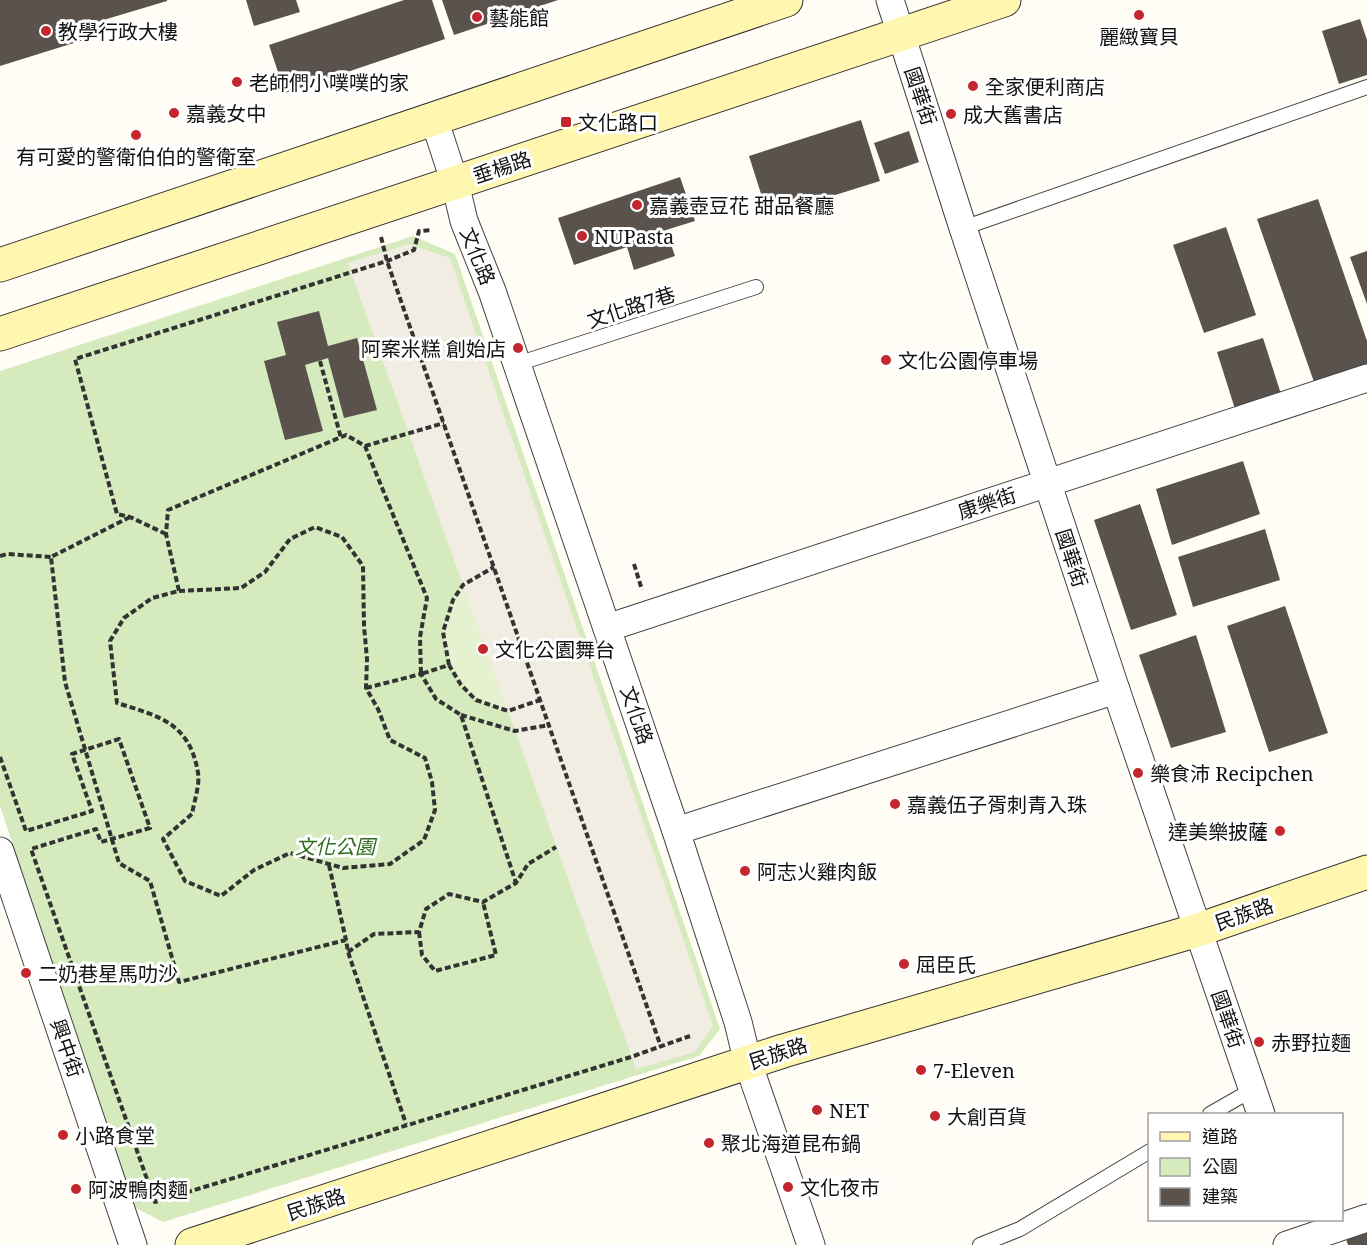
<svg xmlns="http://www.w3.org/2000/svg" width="1367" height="1245" font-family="'Noto Serif','Noto Sans TC',serif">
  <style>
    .green { fill: #d5ebbd }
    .pitch { fill: #e6f2cf }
    .plaza { fill: #f1ede2 }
    .building { fill: #5a524d }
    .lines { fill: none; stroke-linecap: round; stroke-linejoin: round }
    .lane-casing { stroke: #444; stroke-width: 16 }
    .street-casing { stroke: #444; stroke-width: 29 }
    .secondary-casing { stroke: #333; stroke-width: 35 }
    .path { stroke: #333; stroke-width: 4; stroke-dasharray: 6 3; stroke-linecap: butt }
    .lane { stroke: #fff; stroke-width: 14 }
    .street { stroke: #fff; stroke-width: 27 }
    .secondary { stroke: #fff6b0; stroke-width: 33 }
    .poi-dot { fill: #c4262e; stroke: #fff; stroke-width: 2 }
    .labels { text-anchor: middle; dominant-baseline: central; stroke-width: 6; stroke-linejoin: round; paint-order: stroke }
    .poi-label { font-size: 20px; fill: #111; stroke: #fff; text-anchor: start }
    .street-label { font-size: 20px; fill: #111; stroke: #fff }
    .park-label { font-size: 20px; font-style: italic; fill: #2f6b1f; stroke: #fff }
  </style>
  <rect width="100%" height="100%" fill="#fffdf5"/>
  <path class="green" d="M413,236l42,18 265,775 -21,27 -536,166 -31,-16 -132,-400v-435z"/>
  <path class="pitch" d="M463,585l77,115 -39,9 -25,-9 -15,-15 -12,-20 -6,-33 10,-32z"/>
  <path class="plaza" d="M409,244l41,14 263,768 -18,26 -59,17 -285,-797 -3,-9z"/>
  <g class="building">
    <path d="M0,0h167v1l-77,23 3,13 -93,29z"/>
    <path d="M246,0h50l4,12 -46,14z"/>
    <path d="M404,0h28l13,39 -160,54 -16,-48z"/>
    <path d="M442,0h116l-104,35z"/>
    <path d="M1360,19l7,21v35l-28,9 -17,-53z"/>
    <path d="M861,120l19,61 -112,35 -19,-60z"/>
    <path d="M909,131l10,31 -34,12 -11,-31z"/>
    <path d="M680,177l15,44 -29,9 9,26 -41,14 -7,-23 -53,18 -16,-47z"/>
    <path d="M1318,199l49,142v23l-53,18 -57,-163z"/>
    <path d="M1226,227l30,88 -52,18 -31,-88z"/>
    <path d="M1367,251v53l-17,-47z"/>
    <path d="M319,311l9,35 29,-8 20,72 -33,8 -16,-60 -23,7 18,66 -38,9 -21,-79 22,-6 -9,-33z"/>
    <path d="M1263,338l18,56 -46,15 -18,-57z"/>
    <path d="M1243,461l17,53 -88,31 -16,-56z"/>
    <path d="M1140,504l37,111 -46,15 -37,-110z"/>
    <path d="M1265,529l15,51 -87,27 -15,-50z"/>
    <path d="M1285,606l43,127 -59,19 -42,-126z"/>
    <path d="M1196,635l30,97 -55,16 -32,-93z"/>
    <path d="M1367,1229v16h-19l-3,-9z"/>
  </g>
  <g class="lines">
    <defs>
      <g id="lane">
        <path d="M963,228l404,-141"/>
        <path d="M517,364l239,-77"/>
        <path d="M1210,1114l42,-24"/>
        <path d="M980,1245l40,-16 130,-78"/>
      </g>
      <g id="street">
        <path d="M890,0l73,228 153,462 145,424"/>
        <path d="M434,119l21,64 9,38 28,70 184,540 62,191 10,41 63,182"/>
        <path d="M607,628l760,-250"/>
        <path d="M676,831l440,-141"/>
        <path d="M0,851l133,394"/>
        <path d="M1287,1245l80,-27"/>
      </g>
      <g id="secondary">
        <path d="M0,265l786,-265"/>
        <path d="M0,334l1004,-334"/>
        <path d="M192,1245l591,-194 415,-121 169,-58"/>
      </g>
    </defs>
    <use href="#lane" class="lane-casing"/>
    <use href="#street" class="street-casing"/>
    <use href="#secondary" class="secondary-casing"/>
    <g class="path">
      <path d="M381,237l6,24 274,786"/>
      <path d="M320,361l21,77"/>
      <path d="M365,446l79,-23"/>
      <path d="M130,517l-79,40 14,125 54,181 31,18 29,101 167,-42 2,12 58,172"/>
      <path d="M166,534l-36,-17 -13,-3 -42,-155 312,-98 27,-11 5,-19 13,-1"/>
      <path d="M0,556l7,-2 44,3"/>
      <path d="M634,564l8,26"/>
      <path d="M179,591l62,-3 24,-16 25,-33 25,-12 27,10 21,29 1,60 3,33 -1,29 12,21 12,31 35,18 7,24 3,28 -11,30 -34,24 -47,4 -53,-15 -36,17 -33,26 -36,-15 -22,-42 29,-25c2,-12 8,-29 6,-41 -8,-50 -39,-57 -81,-70l-7,-62 14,-23 28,-20 27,-7 -13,-57 2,-24 178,-75 19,11 62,152 -7,39 1,37 28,-9 12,20 15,15 32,11 32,-11"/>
      <path d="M449,665l-6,-33 10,-32 10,-15 31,-18"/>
      <path d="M366,688l55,-14 15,25 25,16 55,168"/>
      <path d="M461,715l54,16 34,-6"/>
      <path d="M0,757l26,74 66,-20 -20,-57 47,-15 31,89 -49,14 -5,-13 -65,20 124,353 476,-145 59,-21"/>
      <path d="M329,865l17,75"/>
      <path d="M419,932l3,23 13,16 61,-16 -13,-53"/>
      <path d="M348,952l26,-18 45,-2 7,-23 23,-15 34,8 33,-19 12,-19 28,-17"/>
    </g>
    <use href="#lane" class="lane"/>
    <use href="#street" class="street"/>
    <use href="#secondary" class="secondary"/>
  </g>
  <g class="poi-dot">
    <circle cx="1139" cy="15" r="6"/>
    <circle cx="477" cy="17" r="6"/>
    <circle cx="46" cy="31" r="6"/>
    <circle cx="237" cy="82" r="6"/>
    <circle cx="973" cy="86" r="6"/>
    <circle cx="174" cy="113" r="6"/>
    <circle cx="951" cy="114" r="6"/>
    <rect x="560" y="116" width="12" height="12" rx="3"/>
    <circle cx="136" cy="135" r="6"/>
    <circle cx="637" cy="205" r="6"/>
    <circle cx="582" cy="236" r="6"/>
    <circle cx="518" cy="348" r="6"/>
    <circle cx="886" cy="360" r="6"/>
    <circle cx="483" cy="649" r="6"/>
    <circle cx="1138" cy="773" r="6"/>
    <circle cx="895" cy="804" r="6"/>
    <circle cx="1280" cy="831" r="6"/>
    <circle cx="745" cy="871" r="6"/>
    <circle cx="904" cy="964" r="6"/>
    <circle cx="26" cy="973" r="6"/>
    <circle cx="1259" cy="1042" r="6"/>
    <circle cx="921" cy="1070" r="6"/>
    <circle cx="817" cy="1110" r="6"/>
    <circle cx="935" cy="1116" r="6"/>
    <circle cx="63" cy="1135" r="6"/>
    <circle cx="709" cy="1143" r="6"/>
    <circle cx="788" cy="1187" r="6"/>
    <circle cx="76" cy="1189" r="6"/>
  </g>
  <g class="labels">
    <g class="poi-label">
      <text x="489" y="17">藝能館</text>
      <text x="58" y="31">教學行政大樓</text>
      <text x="1139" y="36" text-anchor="middle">麗緻寶貝</text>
      <text x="249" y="82">老師們小噗噗的家</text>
      <text x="985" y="86">全家便利商店</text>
      <text x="186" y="113">嘉義女中</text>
      <text x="963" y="114">成大舊書店</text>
      <text x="578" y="122">文化路口</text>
      <text x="136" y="156" text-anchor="middle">有可愛的警衛伯伯的警衛室</text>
      <text x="649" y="205">嘉義壺豆花 甜品餐廳</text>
      <text x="594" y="236">NUPasta</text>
      <text x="506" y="348" text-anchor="end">阿案米糕 創始店</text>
      <text x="898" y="360">文化公園停車場</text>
      <text x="495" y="649">文化公園舞台</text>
      <text x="1150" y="773">樂食沛 Recipchen</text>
      <text x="907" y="804">嘉義伍子胥刺青入珠</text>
      <text x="1268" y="831" text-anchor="end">達美樂披薩</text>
      <text x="757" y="871">阿志火雞肉飯</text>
      <text x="916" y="964">屈臣氏</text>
      <text x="38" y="973">二奶巷星馬叻沙</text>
      <text x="1271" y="1042">赤野拉麵</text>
      <text x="933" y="1070">7-Eleven</text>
      <text x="829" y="1110">NET</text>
      <text x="947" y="1116">大創百貨</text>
      <text x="75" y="1135">小路食堂</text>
      <text x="721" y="1143">聚北海道昆布鍋</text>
      <text x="800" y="1187">文化夜市</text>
      <text x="88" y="1189">阿波鴨肉麵</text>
    </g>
    <g class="street-label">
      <text transform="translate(921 96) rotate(72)">國華街</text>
      <text transform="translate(502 167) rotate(-18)">垂楊路</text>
      <text transform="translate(478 256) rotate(68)">文化路</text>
      <text transform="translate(631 307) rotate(-18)">文化路7巷</text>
      <text transform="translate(987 503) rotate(-18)">康樂街</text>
      <text transform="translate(1072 558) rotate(72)">國華街</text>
      <text transform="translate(637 715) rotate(71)">文化路</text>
      <text transform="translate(1244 914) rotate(-19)">民族路</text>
      <text transform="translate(1228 1019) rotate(71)">國華街</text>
      <text transform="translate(67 1048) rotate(71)">興中街</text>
      <text transform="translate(778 1053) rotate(-18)">民族路</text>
      <text transform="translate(316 1204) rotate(-18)">民族路</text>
    </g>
    <g class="park-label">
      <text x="335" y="846">文化公園</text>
    </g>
  </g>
  <rect x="1148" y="1113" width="195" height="108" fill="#ffffff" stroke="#a0a0a0" stroke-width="1.5"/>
  <rect x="1160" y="1132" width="30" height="9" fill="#fff6b0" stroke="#a0a0a0" stroke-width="1.5"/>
  <text x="1202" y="1143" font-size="18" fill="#111111">道路</text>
  <rect x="1160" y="1158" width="30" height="18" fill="#d5ebbd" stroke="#a0a0a0" stroke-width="1.5"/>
  <text x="1202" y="1173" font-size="18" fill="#111111">公園</text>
  <rect x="1160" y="1188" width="30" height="18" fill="#5a524d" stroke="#a0a0a0" stroke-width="1.5"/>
  <text x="1202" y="1203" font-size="18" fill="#111111">建築</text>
</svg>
